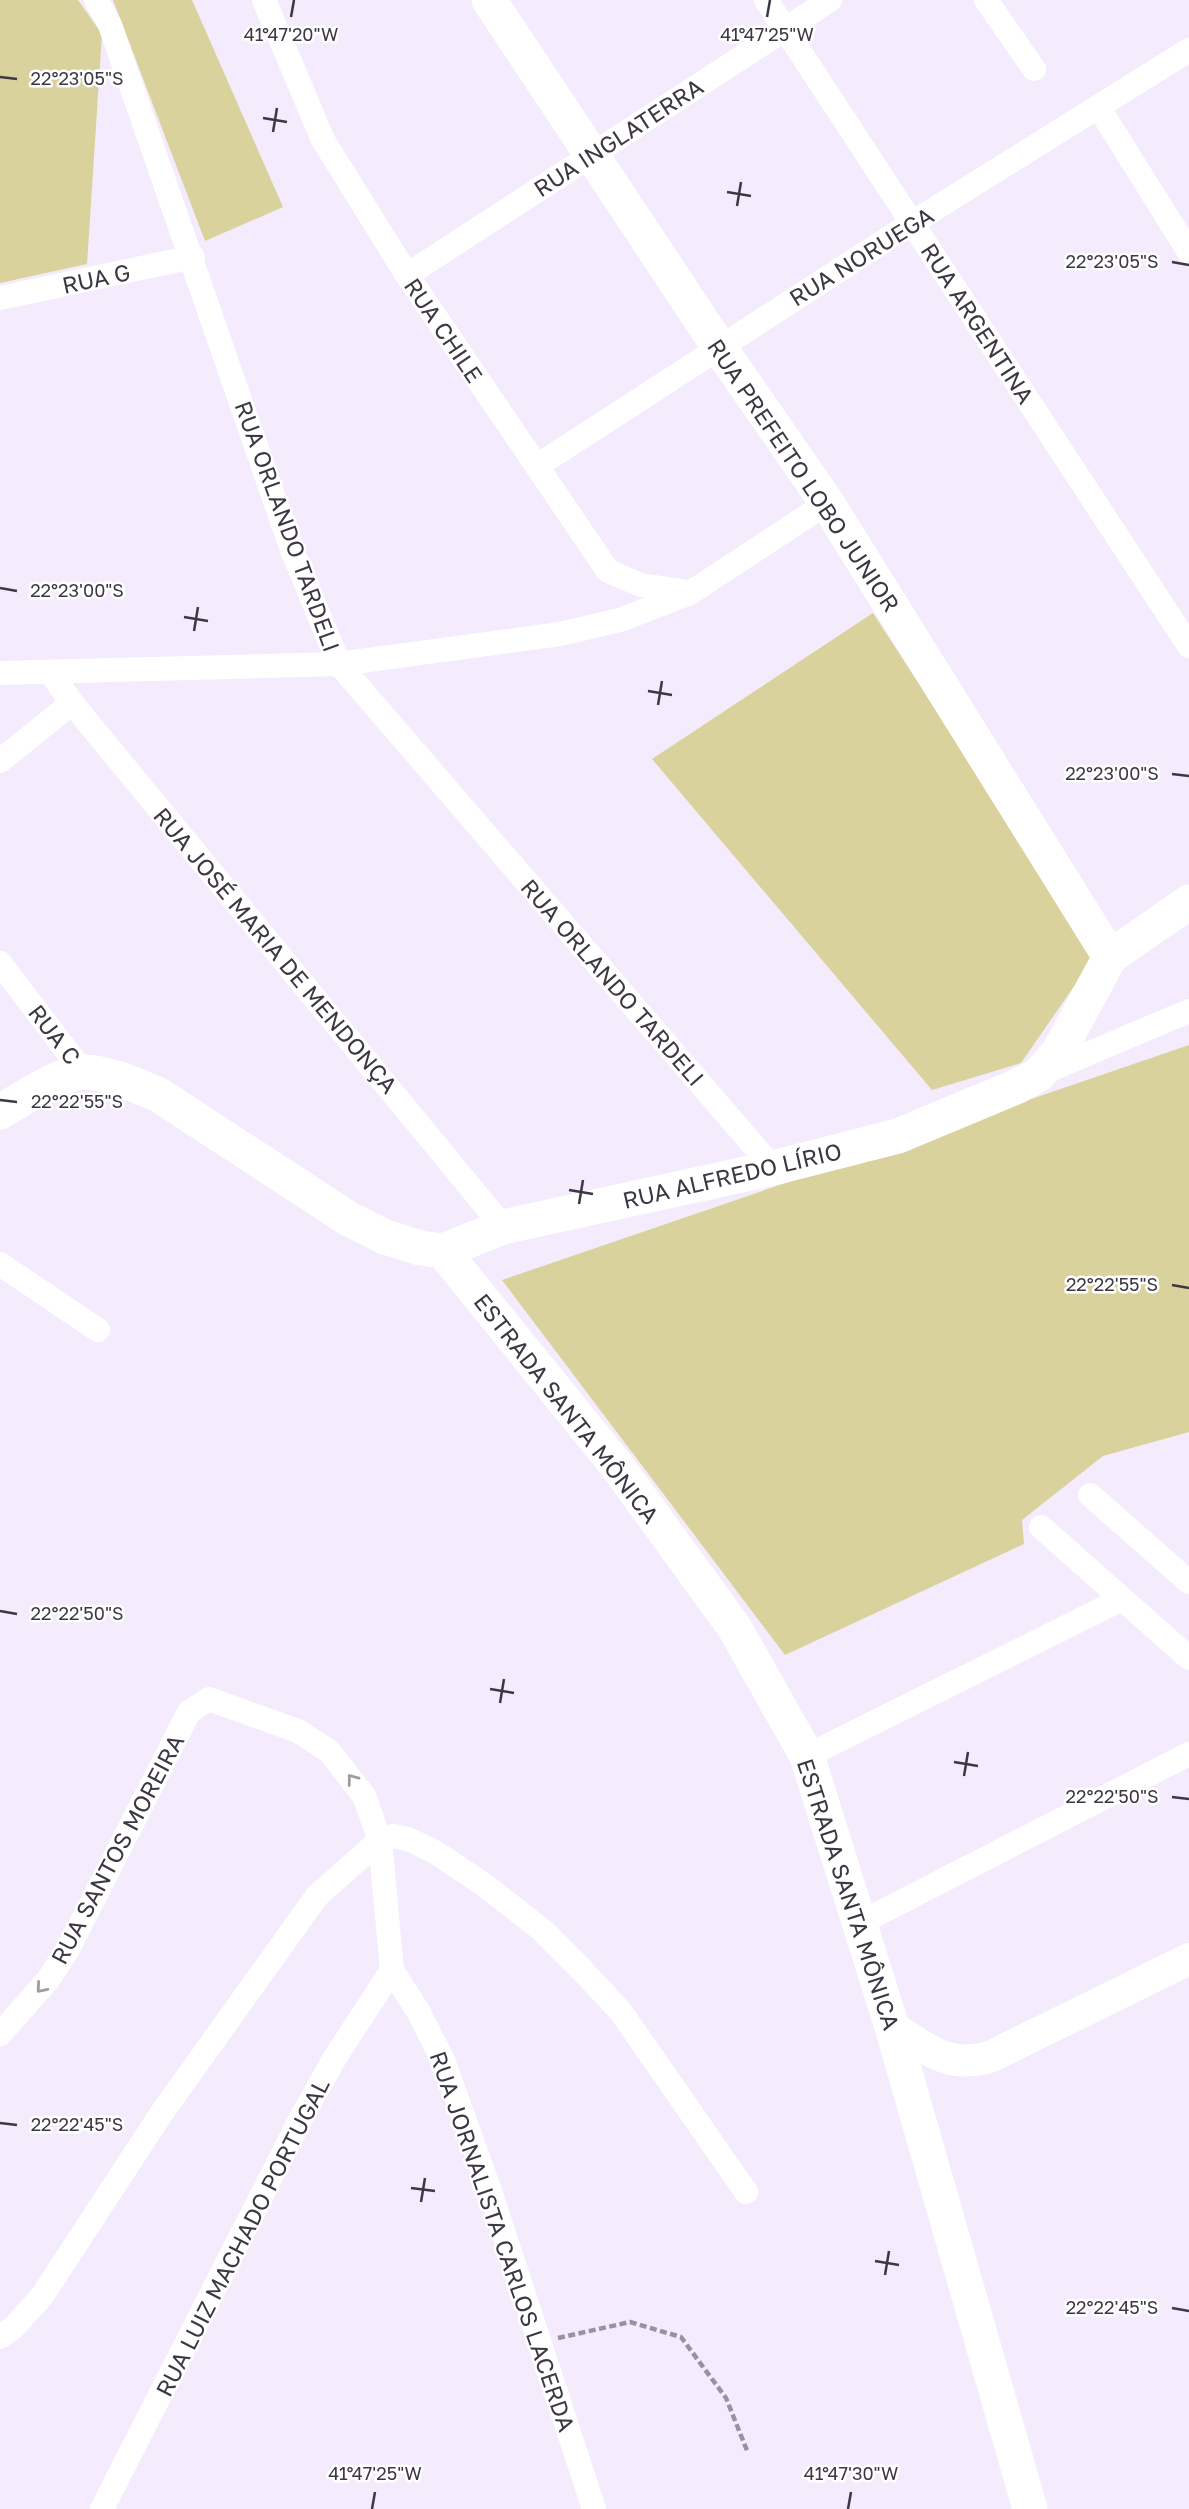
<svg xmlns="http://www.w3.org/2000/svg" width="1189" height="2509" font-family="'Golos Text',sans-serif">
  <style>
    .green { fill: #dad29c }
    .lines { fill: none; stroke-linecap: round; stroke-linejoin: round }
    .path { stroke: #9891a0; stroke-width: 4.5; stroke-dasharray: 7 3.5; stroke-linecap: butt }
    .minor { stroke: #fff; stroke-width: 24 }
    .tertiary { stroke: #fff; stroke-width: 32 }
    .secondary { stroke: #fff; stroke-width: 35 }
    .oneway { stroke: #9e9ba1 }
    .ticks { fill: none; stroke: #3d3743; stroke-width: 2.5 }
    .labels { text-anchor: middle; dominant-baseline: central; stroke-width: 5; stroke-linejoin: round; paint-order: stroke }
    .street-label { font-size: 23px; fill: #3d3743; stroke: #fff }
    .ticks-label { font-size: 18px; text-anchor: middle; fill: #3d3743; stroke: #fff; stroke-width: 5; stroke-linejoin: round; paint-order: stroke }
  </style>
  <rect width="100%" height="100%" fill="#f4ebfd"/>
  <g class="green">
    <path d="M0,0h78l24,34 -15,230 -87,19z"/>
    <path d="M113,0h79l91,207 -78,34z"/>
    <path d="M873,613l222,343 -74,107 -89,27 -280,-331z"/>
    <path d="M1189,1045v387l-86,24 -81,64 2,24 -239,111 -283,-375z"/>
  </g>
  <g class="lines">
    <path class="path" d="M558,2338l72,-16 51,15 45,61 22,55"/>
    <g class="minor">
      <path d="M96,0l14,25 182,525 47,114 434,504"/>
      <path d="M264,0l59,140 84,135 201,296 33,14 48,7"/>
      <path d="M766,0l423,646"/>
      <path d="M986,0l48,69"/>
      <path d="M1099,108l90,144"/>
      <path d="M407,275l423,-275"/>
      <path d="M0,298l193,-41"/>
      <path d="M537,466l375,-243 277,-173"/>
      <path d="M50,672l22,31 431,524"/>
      <path d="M0,673l339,-9 221,-30 60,-14 70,-27 137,-90"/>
      <path d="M0,761l72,-58"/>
      <path d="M0,963l83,109"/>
      <path d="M1045,1072l144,-61"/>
      <path d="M0,1264l98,66"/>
      <path d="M1090,1495l99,87"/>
      <path d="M1041,1527l148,131"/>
      <path d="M807,1756l315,-157"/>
      <path d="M860,1923l329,-169"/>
      <path d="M0,2034l48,-54 20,-31 121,-237 20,-13 89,32 31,20 35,45 16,44 12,130 26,41 25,49 46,128 105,321"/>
      <path d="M0,2337l13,-9 29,-32 119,-182 156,-218 63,-56 14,-4 14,3 27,13 48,32 59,46 40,40 39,42 125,180"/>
      <path d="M102,2509l199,-391 35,-62 56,-86"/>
    </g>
    <path class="tertiary" d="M892,2027c35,22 57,43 100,29l197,-97"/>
    <g class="secondary">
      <path d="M489,0l230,347 108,156 283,454"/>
      <path d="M0,1112c21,-12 61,-40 85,-40 25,1 51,13 74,23l190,124 36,18 35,11 23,3 60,-24 270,-59 125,-32 120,-50 20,-11 20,-22 52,-96 79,-55"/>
      <path d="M443,1251l174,215 117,161 73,129 85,271 138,482"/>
    </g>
  </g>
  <defs><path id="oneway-chevron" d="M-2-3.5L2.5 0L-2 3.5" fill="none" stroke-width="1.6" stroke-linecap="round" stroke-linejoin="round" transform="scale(1.75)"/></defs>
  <g class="oneway">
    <use href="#oneway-chevron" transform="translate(352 1779) rotate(-127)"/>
    <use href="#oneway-chevron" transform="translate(41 1988) rotate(131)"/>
  </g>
  <path class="ticks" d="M291,17l3,-17M767,17l3,-17M0,77l17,2M263,118l24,4M273,132l4,-24M727,192l24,4M737,206l4,-24M1172,262l17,3M0,588l17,3M184,617l24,4M194,631l4,-24M648,691l24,4M658,705l4,-24M1172,774l17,2M0,1100l17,2M569,1190l24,4M579,1204l4,-24M1172,1285l17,3M0,1611l17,3M490,1689l24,4M500,1703l4,-24M954,1762l24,4M964,1776l4,-24M1172,1797l17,2M0,2123l17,2M411,2188l24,3M421,2202l4,-24M875,2261l24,4M885,2275l4,-24M1172,2308l17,3M372,2509l3,-17M848,2509l3,-17"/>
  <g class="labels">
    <g class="street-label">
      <text transform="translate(618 137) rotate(-33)">RUA INGLATERRA</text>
      <text transform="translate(861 256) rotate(-32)">RUA NORUEGA</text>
      <text transform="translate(96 278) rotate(-12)">RUA G</text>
      <text transform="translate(978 323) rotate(57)">RUA ARGENTINA</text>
      <text transform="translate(444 330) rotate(56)">RUA CHILE</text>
      <text transform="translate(804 475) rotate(56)">RUA PREFEITO LOBO JUNIOR</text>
      <text transform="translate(288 526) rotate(70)">RUA ORLANDO TARDELI</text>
      <text transform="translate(276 950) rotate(50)">RUA JOSÉ MARIA DE MENDONÇA</text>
      <text transform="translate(613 982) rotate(49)">RUA ORLANDO TARDELI</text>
      <text transform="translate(55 1034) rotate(52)">RUA C</text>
      <text transform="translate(732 1175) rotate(-13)">RUA ALFREDO LÍRIO</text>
      <text transform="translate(567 1408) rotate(52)">ESTRADA SANTA MÔNICA</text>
      <text transform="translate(117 1849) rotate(-62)">RUA SANTOS MOREIRA</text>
      <text transform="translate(849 1894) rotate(72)">ESTRADA SANTA MÔNICA</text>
      <text transform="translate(242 2237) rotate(-63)">RUA LUIZ MACHADO PORTUGAL</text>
      <text transform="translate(503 2241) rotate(71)">RUA JORNALISTA CARLOS LACERDA</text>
    </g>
  </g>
  <g class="ticks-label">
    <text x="767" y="41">41°47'25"W</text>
    <text x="291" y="41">41°47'20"W</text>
    <text x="77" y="85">22°23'05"S</text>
    <text x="1112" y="268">22°23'05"S</text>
    <text x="77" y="597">22°23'00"S</text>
    <text x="1112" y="780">22°23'00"S</text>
    <text x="77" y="1108">22°22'55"S</text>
    <text x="1112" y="1291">22°22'55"S</text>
    <text x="77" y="1620">22°22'50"S</text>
    <text x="1112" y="1803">22°22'50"S</text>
    <text x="77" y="2131">22°22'45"S</text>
    <text x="1112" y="2314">22°22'45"S</text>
    <text x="375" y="2480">41°47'25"W</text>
    <text x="851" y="2480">41°47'30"W</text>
  </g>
</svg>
